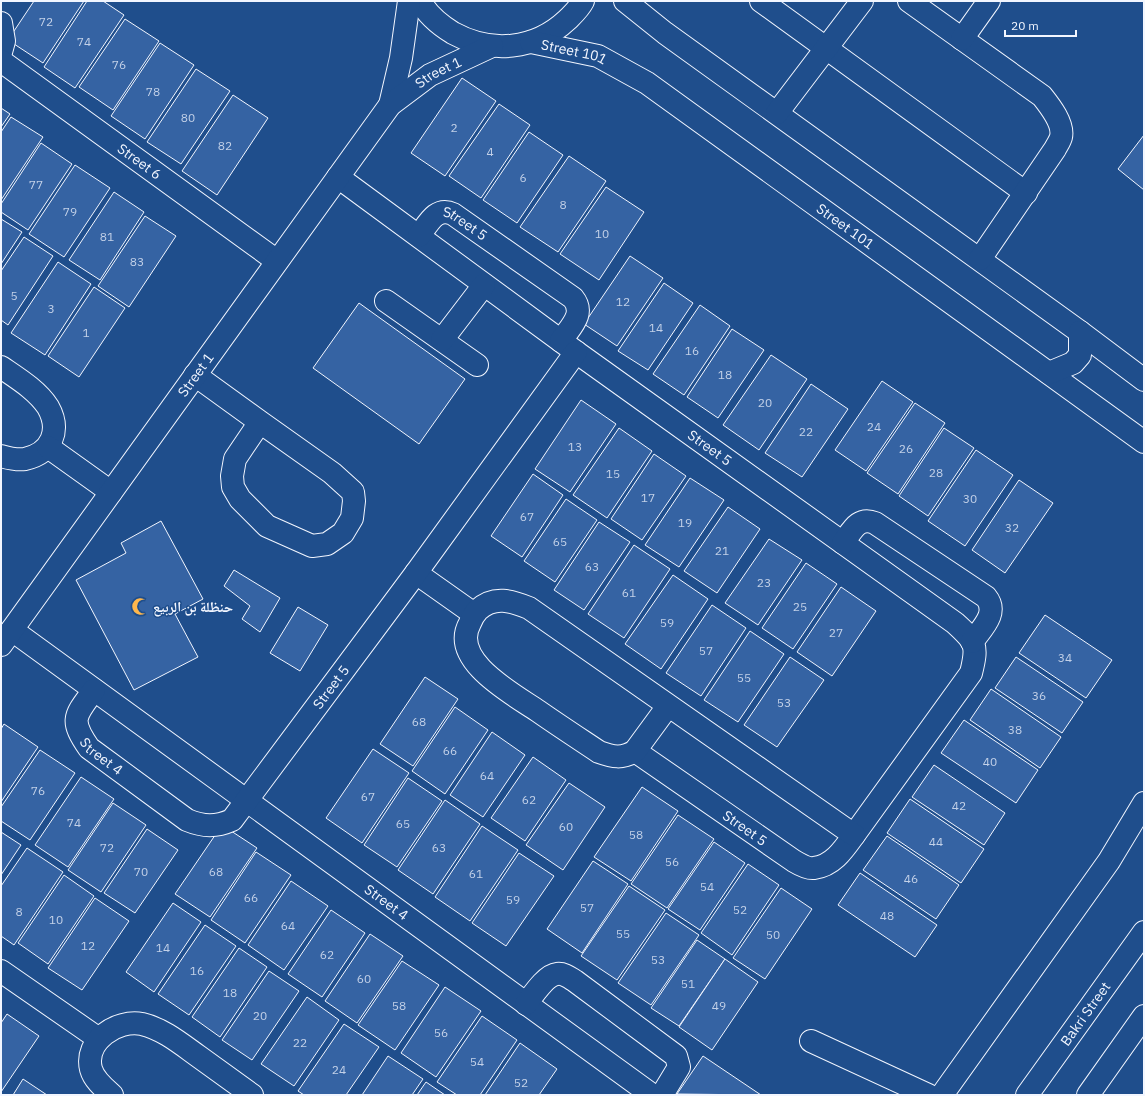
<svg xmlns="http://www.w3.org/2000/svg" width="1145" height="1096" font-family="'IBM Plex Sans','Noto Naskh Arabic',sans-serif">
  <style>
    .building { fill: #3563a3; stroke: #f2f6ff }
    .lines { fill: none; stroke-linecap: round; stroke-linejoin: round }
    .minor-casing { stroke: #f2f6ff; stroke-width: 24 }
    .major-casing { stroke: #f2f6ff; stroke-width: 24 }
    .minor { stroke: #1f4e8c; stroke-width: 22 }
    .major { stroke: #1f4e8c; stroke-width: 22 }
    .labels { text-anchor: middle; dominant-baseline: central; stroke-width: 3; stroke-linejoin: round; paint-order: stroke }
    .number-label { font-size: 12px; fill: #c3d1e8 }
    .street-label { font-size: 14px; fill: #f2f6ff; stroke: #1f4e8c }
    .poi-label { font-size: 14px; font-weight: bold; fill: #f2f6ff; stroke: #1f4e8c; text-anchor: start }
  </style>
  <rect width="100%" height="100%" fill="#1f4e8c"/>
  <g class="building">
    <path d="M34,1h50l-41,62 -35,-23z"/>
    <path d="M87,1h16l21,14 -49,73 -31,-21z"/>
    <path d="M125,19l34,22 -46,69 -34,-23z"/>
    <path d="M160,43l34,22 -49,74 -34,-23z"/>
    <path d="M196,69l34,22 -49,73 -34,-22z"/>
    <path d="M462,78l34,23 -51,75 -34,-23z"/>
    <path d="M233,95l35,23 -51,77 -35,-24z"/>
    <path d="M499,104l31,21 -49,73 -32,-22z"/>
    <path d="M1,108l9,6 -9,13z"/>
    <path d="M11,117l32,20 -42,63v-68z"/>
    <path d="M529,132l34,23 -46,68 -34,-23z"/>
    <path d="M1144,135v55l-26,-21z"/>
    <path d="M41,143l31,21 -44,66 -27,-18v-8z"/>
    <path d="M569,156l37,25 -48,71 -38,-25z"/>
    <path d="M75,165l35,23 -46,69 -35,-23z"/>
    <path d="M606,187l38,25 -45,68 -39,-26z"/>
    <path d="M114,192l30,20 -44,68 -31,-20z"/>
    <path d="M145,216l31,20 -47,71 -31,-21z"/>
    <path d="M1,219l21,13 -21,32z"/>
    <path d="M24,237l29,19 -45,69 -7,-5v-49z"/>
    <path d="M630,256l33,22 -46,68 -33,-22z"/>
    <path d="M58,262l33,22 -46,71 -34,-22z"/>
    <path d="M664,283l29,20 -45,67 -30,-19z"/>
    <path d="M94,287l31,21 -46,69 -31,-21z"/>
    <path d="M359,303l106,76 -46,65 -106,-76z"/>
    <path d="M700,305l30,21 -46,69 -31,-21z"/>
    <path d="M732,329l32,21 -46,68 -31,-21z"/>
    <path d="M771,355l36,24 -48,71 -36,-25z"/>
    <path d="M882,381l31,21 -47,69 -31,-21z"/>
    <path d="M811,384l37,25 -46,68 -37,-24z"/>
    <path d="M581,400l35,24 -46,68 -35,-23z"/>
    <path d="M915,403l30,20 -47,71 -31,-21z"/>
    <path d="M619,428l33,23 -45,67 -34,-23z"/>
    <path d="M944,428l30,20 -46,68 -29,-20z"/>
    <path d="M976,450l37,25 -48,71 -37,-25z"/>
    <path d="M654,454l32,22 -44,64 -31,-21z"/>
    <path d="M533,474l30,21 -41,62 -31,-21z"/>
    <path d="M690,478l34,22 -45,67 -34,-22z"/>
    <path d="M1019,480l34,23 -48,70 -33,-23z"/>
    <path d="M566,499l31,21 -42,62 -31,-21z"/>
    <path d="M728,507l32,22 -43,64 -33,-22z"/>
    <path d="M161,521l42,78 -28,15 23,43 -64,33 -58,-110 50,-27 -5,-10z"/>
    <path d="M599,522l31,20 -46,68 -30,-20z"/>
    <path d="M769,539l33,21 -44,65 -33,-22z"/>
    <path d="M634,545l36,24 -46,69 -36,-24z"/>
    <path d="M806,563l31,21 -44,65 -31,-21z"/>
    <path d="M234,570l46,28 -20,34 -18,-13 8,-13 -26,-20z"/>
    <path d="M673,575l35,24 -47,70 -36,-25z"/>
    <path d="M841,587l35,24 -44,65 -35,-24z"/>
    <path d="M712,605l34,23 -45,68 -35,-23z"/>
    <path d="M298,607l30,18 -28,46 -30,-18z"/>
    <path d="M1045,615l67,45 -26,38 -67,-45z"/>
    <path d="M750,631l34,23 -46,68 -34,-22z"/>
    <path d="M790,657l34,23 -47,67 -33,-22z"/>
    <path d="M1016,657l67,45 -21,31 -67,-45z"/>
    <path d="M425,677l33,22 -45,67 -33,-22z"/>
    <path d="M991,689l70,48 -21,31 -70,-48z"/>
    <path d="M455,707l33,23 -43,64 -33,-23z"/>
    <path d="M964,720l74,50 -22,33 -75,-50z"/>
    <path d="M4,724l34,23 -37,55v-73z"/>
    <path d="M492,732l33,23 -42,62 -33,-22z"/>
    <path d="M373,749l36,24 -47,70 -36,-25z"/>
    <path d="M40,750l35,23 -45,67 -29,-19v-14z"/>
    <path d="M533,757l33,23 -41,61 -34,-23z"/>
    <path d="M934,765l71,48 -21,32 -72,-48z"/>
    <path d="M81,777l33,22 -46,68 -33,-22z"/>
    <path d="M408,778l34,23 -45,66 -33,-22z"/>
    <path d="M569,783l36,24 -42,63 -37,-25z"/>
    <path d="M642,787l36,24 -47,70 -37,-24z"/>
    <path d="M910,799l74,50 -23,34 -74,-50z"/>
    <path d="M445,800l35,24 -47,70 -35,-24z"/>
    <path d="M113,803l33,22 -45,67 -33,-22z"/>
    <path d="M678,815l36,24 -47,69 -36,-24z"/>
    <path d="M222,825l35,23 -47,69 -35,-23z"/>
    <path d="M482,826l36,24 -48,71 -35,-24z"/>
    <path d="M147,829l31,21 -43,63 -31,-20z"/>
    <path d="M1,832l20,13 -20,30z"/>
    <path d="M887,836l72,49 -23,34 -73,-49z"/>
    <path d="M714,842l31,21 -45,67 -32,-21z"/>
    <path d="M27,848l36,24 -49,73 -13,-9v-50z"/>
    <path d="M256,852l35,23 -46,68 -34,-23z"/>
    <path d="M519,853l35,23 -48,70 -34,-23z"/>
    <path d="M593,861l35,23 -46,69 -35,-24z"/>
    <path d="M748,864l31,21 -47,70 -31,-22z"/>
    <path d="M860,873l77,52 -22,32 -77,-52z"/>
    <path d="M64,875l30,21 -46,68 -30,-21z"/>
    <path d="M291,881l37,25 -44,64 -36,-25z"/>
    <path d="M629,886l36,24 -48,70 -36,-24z"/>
    <path d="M781,888l31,21 -47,70 -32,-21z"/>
    <path d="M95,898l34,23 -47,69 -34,-22z"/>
    <path d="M173,903l28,19 -47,70 -28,-20z"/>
    <path d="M331,910l34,23 -43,64 -34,-23z"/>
    <path d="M666,913l33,22 -48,70 -33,-22z"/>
    <path d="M205,925l31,21 -47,69 -31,-21z"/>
    <path d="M370,934l33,22 -46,67 -32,-22z"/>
    <path d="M697,940l28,19 -46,67 -28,-18z"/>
    <path d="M239,948l28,19 -47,70 -28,-20z"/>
    <path d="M725,959l33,23 -46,68 -33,-23z"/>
    <path d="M402,961l37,24 -44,65 -37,-25z"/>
    <path d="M269,971l30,20 -47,69 -30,-20z"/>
    <path d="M445,987l36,24 -45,66 -35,-24z"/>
    <path d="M307,997l32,23 -45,66 -33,-22z"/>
    <path d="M7,1014l32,22 -38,56v-69z"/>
    <path d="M482,1016l35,24 -37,55h-23l-20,-13z"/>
    <path d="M344,1024l35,23 -33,48h-42l-6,-4z"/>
    <path d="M520,1043l37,26 -18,26h-54z"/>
    <path d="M388,1056l35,23 -11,16h-50z"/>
    <path d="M703,1056l58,39 -84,-1z"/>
    <path d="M23,1079l24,16h-34z"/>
    <path d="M426,1082l19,13h-28z"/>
  </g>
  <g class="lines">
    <defs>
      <g id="minor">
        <path d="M420,1c7,13 20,24 33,32 38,21 82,17 114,-13 6,-6 12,-11 16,-19"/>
        <path d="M625,1l40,32 415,299 64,48"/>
        <path d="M761,1l265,192"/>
        <path d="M909,1l133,95c8,10 22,28 19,41 -1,4 -4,8 -6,12l-75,110"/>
        <path d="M1,23l3,18 -3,11"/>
        <path d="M962,39l27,-38"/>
        <path id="s1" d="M531,42l67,14 49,27 497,359"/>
        <path id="s2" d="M1,61l276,200"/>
        <path d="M390,105l11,-47 8,-57"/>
        <path d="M777,113l85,-112"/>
        <path id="s3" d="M338,177l238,175 379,271c21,19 23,22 16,50l-117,162c-10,14 -21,31 -40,33 -6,1 -15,-4 -20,-7l-159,-110"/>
        <path id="s4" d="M419,236c9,-12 17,-30 34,-22l120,84c13,16 -3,29 -12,43"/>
        <path d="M386,301l91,64"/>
        <path d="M442,340l42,-55"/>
        <path d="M1,367c16,11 36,23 47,40 13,23 4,46 -23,52 -7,1 -17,-1 -24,-3"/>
        <path d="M1049,373l24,-10 7,-8v-23"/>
        <path d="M195,375l65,47 72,51 21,19 1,9 -2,17 -9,15 -16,11 -15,2 -45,-20 -27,-27 -7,-12 -1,-11 3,-17 25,-37"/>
        <path d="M48,447l63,45"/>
        <path d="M843,543c9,-12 15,-27 32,-20l111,74c13,16 -4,31 -14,45"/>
        <path d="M416,573l58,41"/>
        <path id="s5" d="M12,630l640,465"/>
        <path id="s6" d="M1,645l389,-540 40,-30 62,-29"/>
        <path id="s7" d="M94,690c-19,26 -25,29 -5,58l98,72c17,7 29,7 45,0l184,-247 160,-221"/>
        <path d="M668,706l-33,45c-13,8 -22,6 -36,1 -21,-14 -41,-27 -61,-41 -25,-17 -89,-51 -68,-88 2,-5 4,-9 8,-13 16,-15 34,-9 51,-2l325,227"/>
        <path d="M1,971l98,68"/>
        <path d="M526,1004c7,-9 20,-29 31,-30 7,-1 13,4 18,7l101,75 3,11 -17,28"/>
        <path d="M811,1041l117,54"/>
        <path d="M112,1095c-8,-7 -18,-15 -21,-26 -7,-28 26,-50 51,-45 21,5 38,19 56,32 18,13 36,26 54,39"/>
        <path d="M942,1095l167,-234 35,-58"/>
      </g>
      <g id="major">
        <path id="s8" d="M1027,1095l117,-163"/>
        <path d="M1088,1095l56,-79"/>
      </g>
    </defs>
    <use href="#minor" class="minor-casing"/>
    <use href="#major" class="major-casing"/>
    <use href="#minor" class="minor"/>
    <use href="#major" class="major"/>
  </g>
  <defs>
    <symbol id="mosque-bare" viewBox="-9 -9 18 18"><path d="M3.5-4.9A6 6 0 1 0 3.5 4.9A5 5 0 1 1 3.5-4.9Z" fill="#ffb74d" stroke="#1f4e8c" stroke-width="2.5" paint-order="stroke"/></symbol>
  </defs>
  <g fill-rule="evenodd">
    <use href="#mosque-bare" x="128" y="594" width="25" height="25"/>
  </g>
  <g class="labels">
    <g class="number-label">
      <text x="46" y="21">72</text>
      <text x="84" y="41">74</text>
      <text x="119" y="64">76</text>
      <text x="153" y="91">78</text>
      <text x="188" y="117">80</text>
      <text x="454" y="127">2</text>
      <text x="225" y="145">82</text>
      <text x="490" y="151">4</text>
      <text x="523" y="177">6</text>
      <text x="36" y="184">77</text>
      <text x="563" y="204">8</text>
      <text x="70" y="211">79</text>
      <text x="602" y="233">10</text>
      <text x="107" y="236">81</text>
      <text x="137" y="261">83</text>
      <text x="14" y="295">5</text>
      <text x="623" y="301">12</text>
      <text x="51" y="308">3</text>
      <text x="656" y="327">14</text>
      <text x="86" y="332">1</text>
      <text x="692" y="350">16</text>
      <text x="725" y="374">18</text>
      <text x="765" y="402">20</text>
      <text x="874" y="426">24</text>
      <text x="806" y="431">22</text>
      <text x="575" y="446">13</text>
      <text x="906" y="448">26</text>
      <text x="936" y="472">28</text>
      <text x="613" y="473">15</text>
      <text x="648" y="497">17</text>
      <text x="970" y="498">30</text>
      <text x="527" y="516">67</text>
      <text x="685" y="522">19</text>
      <text x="1012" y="527">32</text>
      <text x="560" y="541">65</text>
      <text x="722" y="550">21</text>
      <text x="592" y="566">63</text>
      <text x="764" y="582">23</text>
      <text x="629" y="592">61</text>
      <text x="800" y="606">25</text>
      <text x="667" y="622">59</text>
      <text x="836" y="632">27</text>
      <text x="706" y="650">57</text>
      <text x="1065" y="657">34</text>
      <text x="744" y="677">55</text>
      <text x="1039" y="695">36</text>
      <text x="784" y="702">53</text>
      <text x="419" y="721">68</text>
      <text x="1015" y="729">38</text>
      <text x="450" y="750">66</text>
      <text x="990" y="761">40</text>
      <text x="487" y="775">64</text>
      <text x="38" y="790">76</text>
      <text x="368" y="796">67</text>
      <text x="529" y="799">62</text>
      <text x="959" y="805">42</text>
      <text x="74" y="822">74</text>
      <text x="403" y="823">65</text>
      <text x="566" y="826">60</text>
      <text x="636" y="834">58</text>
      <text x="936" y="841">44</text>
      <text x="107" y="847">72</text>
      <text x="439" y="847">63</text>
      <text x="672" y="861">56</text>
      <text x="141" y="871">70</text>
      <text x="216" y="871">68</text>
      <text x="476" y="873">61</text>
      <text x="911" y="878">46</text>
      <text x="707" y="886">54</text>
      <text x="251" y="897">66</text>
      <text x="513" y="899">59</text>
      <text x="587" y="907">57</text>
      <text x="740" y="909">52</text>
      <text x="19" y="911">8</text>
      <text x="887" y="915">48</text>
      <text x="56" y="919">10</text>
      <text x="288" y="925">64</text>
      <text x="623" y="933">55</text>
      <text x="773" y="934">50</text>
      <text x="88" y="945">12</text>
      <text x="163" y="947">14</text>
      <text x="327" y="954">62</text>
      <text x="658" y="959">53</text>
      <text x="197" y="970">16</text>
      <text x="364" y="978">60</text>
      <text x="688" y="983">51</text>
      <text x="230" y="992">18</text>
      <text x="399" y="1005">58</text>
      <text x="719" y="1005">49</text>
      <text x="260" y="1015">20</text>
      <text x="441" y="1032">56</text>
      <text x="300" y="1042">22</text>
      <text x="477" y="1061">54</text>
      <text x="339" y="1069">24</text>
      <text x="521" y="1082">52</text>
    </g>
    <g class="street-label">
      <text stroke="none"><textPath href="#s1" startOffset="44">Street 101</textPath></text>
      <text stroke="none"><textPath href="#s6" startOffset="724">Street 1</textPath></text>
      <text stroke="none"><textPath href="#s2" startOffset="171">Street 6</textPath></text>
      <text stroke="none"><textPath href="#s1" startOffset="369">Street 101</textPath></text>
      <text stroke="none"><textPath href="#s4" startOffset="60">Street 5</textPath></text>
      <text stroke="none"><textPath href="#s6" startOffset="333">Street 1</textPath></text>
      <text stroke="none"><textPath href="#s3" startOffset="460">Street 5</textPath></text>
      <text stroke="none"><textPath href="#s7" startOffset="400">Street 5</textPath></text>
      <text stroke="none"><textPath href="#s7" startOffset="81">Street 4</textPath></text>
      <text transform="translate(745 828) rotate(35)">Street 5</text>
      <text stroke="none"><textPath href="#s5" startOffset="463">Street 4</textPath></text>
      <text stroke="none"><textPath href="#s8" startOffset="100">Bakri Street</textPath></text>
    </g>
    <g class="poi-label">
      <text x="153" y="607">حنظلة بن الربيع</text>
    </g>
  </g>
  <rect width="1145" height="1096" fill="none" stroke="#f2f6ff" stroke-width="4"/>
  <path d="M1005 30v6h71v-6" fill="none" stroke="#f2f6ff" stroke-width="2"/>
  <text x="1011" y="30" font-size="12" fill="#f2f6ff" stroke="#1f4e8c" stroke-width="3" paint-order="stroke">20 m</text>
</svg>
